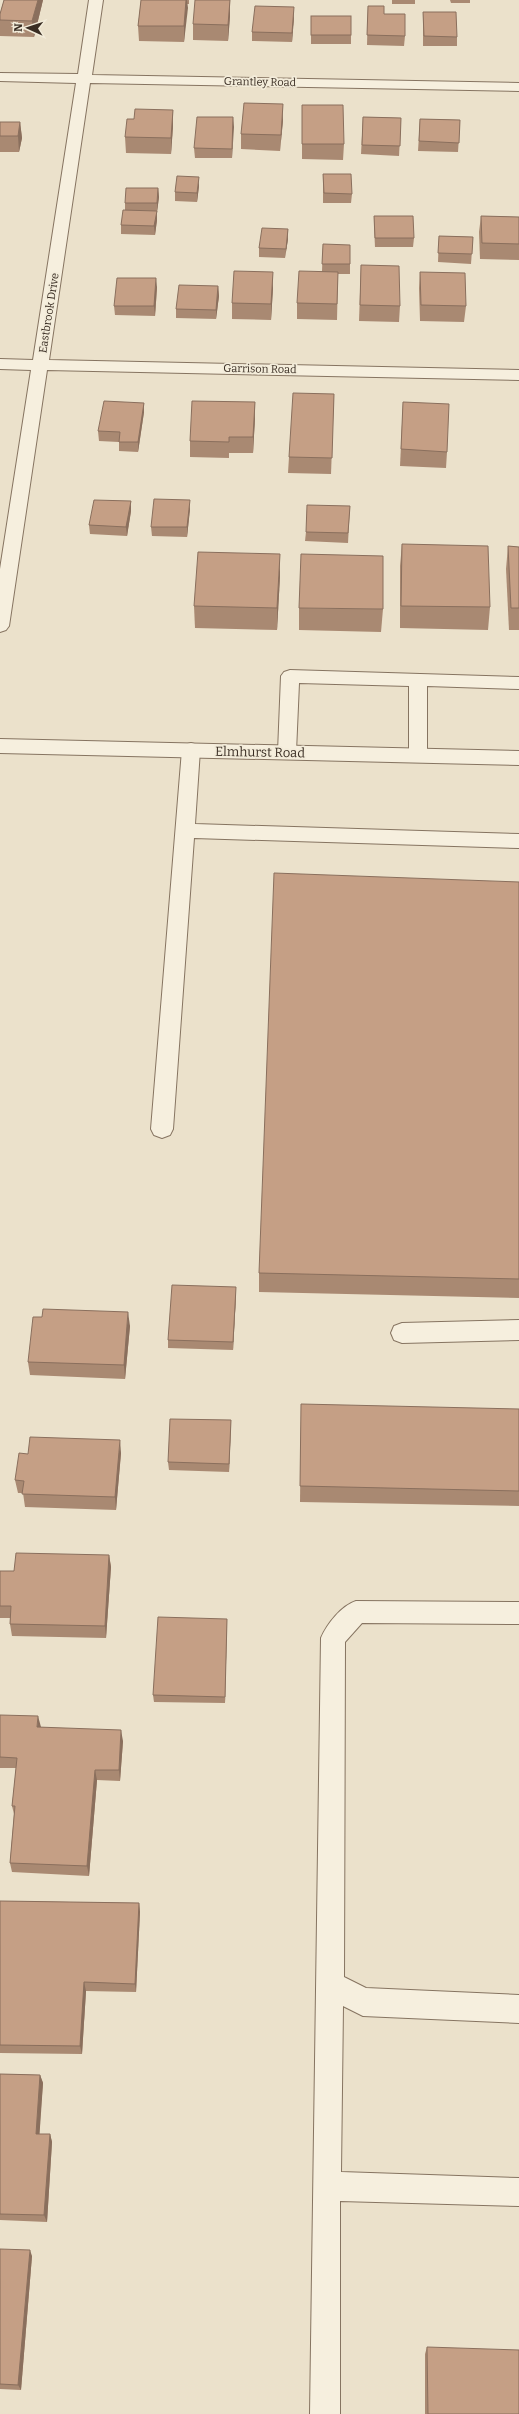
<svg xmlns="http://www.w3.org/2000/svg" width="519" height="2414" font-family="Bitter,serif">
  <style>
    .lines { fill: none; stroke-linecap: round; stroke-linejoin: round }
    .service-casing { stroke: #867461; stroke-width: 2 }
    .minor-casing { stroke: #867461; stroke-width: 2 }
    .service { fill: #f6efde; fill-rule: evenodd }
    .minor { fill: #f6efde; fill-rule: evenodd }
    .wall { fill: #a98972 }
    .shaded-wall { fill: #8a6f5d }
    .building { fill: #c59f85; stroke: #8a6f5d }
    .labels { text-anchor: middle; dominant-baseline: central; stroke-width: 3.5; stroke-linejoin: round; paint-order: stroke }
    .far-street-label { font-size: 11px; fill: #392d23; stroke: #f3ecda }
    .street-label { font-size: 13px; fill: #392d23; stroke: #f3ecda }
  </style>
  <rect width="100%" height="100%" fill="#ebe1cb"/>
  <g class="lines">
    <defs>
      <g id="service">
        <path d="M290,670l229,7v12l-92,-3v69l-2,5 -7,2 -7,-2 -2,-5v-69l-110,-3 -3,69 -2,5 -7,2 -7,-2 -2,-5 3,-76 3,-4z"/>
        <path d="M191,743l7,2 2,5 -5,74 324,10v14l-325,-10 -21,291 -3,6 -8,3 -8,-3 -3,-6 31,-379 2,-5z"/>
        <path d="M519,1320v20l-117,3 -8,-3 -3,-7 3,-7 8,-3z"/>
        <path d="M356,1601l163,1v22l-157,-1 -17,19 -1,335 22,11 153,7v28l-156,-7 -20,-10 -2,166 178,6v28l-179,-5v213h-30l11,-776c6,-14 20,-32 35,-37z"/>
      </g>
      <g id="minor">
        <path d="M89,0h14l-11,75 427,8v8l-429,-8 -41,277 470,10v10l-472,-10 -38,256 -3,4 -6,2v-63l31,-199 -31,-1v-10l33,1 43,-277 -76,-2v-8l78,1z"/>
        <path d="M0,739l519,12v14l-519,-12z"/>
      </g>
    </defs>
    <use href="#service" class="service-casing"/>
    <use href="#minor" class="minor-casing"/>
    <use href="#service" class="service"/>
    <use href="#minor" class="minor"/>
  </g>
  <g class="wall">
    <path d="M4,0h39l-9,37 -34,-1v-22z"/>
    <path d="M141,0h48v4h-2l-3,38 -45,-1 -1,-15z"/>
    <path d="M230,0v16l-2,25 -35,-1v-16z"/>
    <rect x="392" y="0" width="23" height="4"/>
    <path d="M450,0h20v3h-19z"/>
    <path d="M368,6l37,30 -1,10 -37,-1z"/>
    <path d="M423,12l34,25v9h-34z"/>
    <path d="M311,16l40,19v9h-40z"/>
    <path d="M294,17l-2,25 -40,-1v-9z"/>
    <path d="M302,105l42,39 -1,16 -41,-1z"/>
    <path d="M173,110v16l-2,28 -45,-1 -1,-16 9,-18z"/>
    <path d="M233,117l-1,41h-37l-1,-10z"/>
    <path d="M363,117l38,1 -2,38 -38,-2z"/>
    <path d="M420,119l40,1 -2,32 -40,-1z"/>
    <path d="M283,120l-3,31 -39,-2v-15z"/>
    <path d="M20,122l2,16 -3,14h-19v-16z"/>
    <path d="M323,174l29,20 -1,9h-28z"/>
    <path d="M199,186l-2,16 -22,-1v-9z"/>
    <path d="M158,188l1,9 -2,15v8l-2,15 -34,-1v-9l4,-15v-7z"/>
    <path d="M374,216l40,22 -1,9h-38l-1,-21z"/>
    <path d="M481,216l38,1v43l-39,-1 -1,-27z"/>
    <path d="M288,229v10l-3,19 -26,-1v-9z"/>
    <path d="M439,236l34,1 -2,27 -33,-2z"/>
    <path d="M323,244l27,20v10h-12l-1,46 -40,-1v-16l25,-32z"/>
    <path d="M361,265l39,41 -1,16 -40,-1z"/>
    <path d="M420,272l46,34 -2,16 -44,-1 -1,-33z"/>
    <path d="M218,286l1,10 -3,23 -40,-1v-9z"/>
    <path d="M157,287l-2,29 -40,-1 -1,-9z"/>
    <path d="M273,288l-2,32 -39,-1v-16z"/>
    <path d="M334,394l-3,80 -43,-1 1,-16z"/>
    <path d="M255,402v16l-2,35h-24v5l-39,-1v-16z"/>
    <path d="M403,402l44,50 -1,16 -46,-2z"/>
    <path d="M144,403v9l-6,40 -19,-1v-9l-20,-1 -1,-10z"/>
    <path d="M131,501v10l-4,25 -37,-2 -1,-9z"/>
    <path d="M350,506l-2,37 -43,-2 1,-9z"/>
    <path d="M190,509l-3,28 -35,-1 -1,-9z"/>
    <path d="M402,544l88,63 -2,23 -88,-2v-62z"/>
    <path d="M508,546l11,1v83h-10l-3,-61z"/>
    <path d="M280,576l-3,54 -82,-2 -1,-22z"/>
    <path d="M299,608l84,1 -2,23 -82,-2z"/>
    <path d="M519,882v416l-260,-6v-19z"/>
    <path d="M236,1295l-3,55 -65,-2v-8z"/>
    <path d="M130,1326l-5,53 -95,-4 -2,-13z"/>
    <path d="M519,1409v97l-219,-4 1,-82z"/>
    <path d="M231,1420l-2,52 -60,-2 -1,-8z"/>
    <path d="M121,1453l-5,57 -91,-3 -2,-14h-5l-3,-13 13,-26z"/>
    <path d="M109,1555l2,12 -5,71 -94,-2 -2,-12v-6h-10v-47h14z"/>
    <path d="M227,1619l-2,84 -71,-1 -1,-7z"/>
    <path d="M0,1715l41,12 82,14 -3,40 -23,-1 -8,96 -77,-4 -2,-9 4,-49 -2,-8 4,-38h-16z"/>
    <path d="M0,1901l139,2 1,9 -4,80 -50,-1 -4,63 -82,-1z"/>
    <path d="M0,2074l40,1 3,8 -4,51h11l2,8 -5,80 -47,-2z"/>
    <path d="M0,2249l32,7 -11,134 -21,-1z"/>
    <path d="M427,2347l92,67h-94v-60z"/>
  </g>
  <g class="shaded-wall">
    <path d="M38,0h5l-9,37 -2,-16z"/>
    <path d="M186,0h1l1,8 -4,34v-16z"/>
    <path d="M230,0v16l-2,25v-16z"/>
    <path d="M294,7v10l-2,25v-9z"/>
    <path d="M283,104v16l-3,31 1,-16z"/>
    <path d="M173,110v16l-2,28v-16z"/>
    <path d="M233,117l1,10 -2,31v-9z"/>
    <path d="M20,122l2,16 -3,14 -1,-16z"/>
    <path d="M199,177v9l-2,16v-9z"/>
    <path d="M158,188l1,9 -2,15v-9z"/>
    <path d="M157,211v9l-2,15 -1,-9z"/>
    <path d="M288,229v10l-3,19 1,-9z"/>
    <path d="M273,272v16l-2,32v-16z"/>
    <path d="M156,278l1,9 -2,29 -1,-10z"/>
    <path d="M218,286l1,10 -3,23v-9z"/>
    <path d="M255,402v16l-2,35v-16z"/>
    <path d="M144,403v9l-6,40v-10z"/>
    <path d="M190,500v9l-3,28v-10z"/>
    <path d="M131,501v10l-4,25 -1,-9z"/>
    <path d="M280,554v22l-3,54v-22z"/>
    <path d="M236,1287v8l-3,55v-8z"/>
    <path d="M128,1312l2,14 -5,53 -1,-14z"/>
    <path d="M231,1420v8l-2,44v-8z"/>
    <path d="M120,1440l1,13 -5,57 -1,-13z"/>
    <path d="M109,1555l2,12 -5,71 -1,-12z"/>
    <path d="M227,1619v7l-2,77v-6z"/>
    <path d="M38,1716l3,11h-4z"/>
    <path d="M121,1730l2,11 -3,40 -1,-11z"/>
    <path d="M95,1770l2,10 -8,96 -2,-10z"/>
    <path d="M139,1903l1,9 -4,80 -1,-8z"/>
    <path d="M84,1982l2,9 -4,63 -2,-8z"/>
    <path d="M40,2075l3,8 -4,59 -3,-8z"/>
    <path d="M50,2134l2,8 -5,80 -3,-7z"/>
    <path d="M30,2250l2,6 -11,134 -3,-5z"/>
  </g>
  <g class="building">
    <path d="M4,0h34l-6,21 -32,-1v-6z"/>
    <path d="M141,0h45l-2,26h-46z"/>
    <path d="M195,0h35l-2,25 -35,-1z"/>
    <path d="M255,6l39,1 -2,26 -40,-1z"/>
    <path d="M368,6h16v8h21v22l-38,-1z"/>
    <path d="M423,12h33l1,25 -33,-1z"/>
    <rect x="311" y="16" width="40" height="19"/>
    <path d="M244,103l39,1 -2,31 -40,-1z"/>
    <path d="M302,105h41l1,39h-42z"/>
    <path d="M135,109l38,1 -2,28 -46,-1 2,-18h7z"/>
    <path d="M197,117h36l-1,32 -38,-1z"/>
    <path d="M363,117l38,1 -1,28 -38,-1z"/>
    <path d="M420,119l40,1 -1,23 -40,-2z"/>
    <path d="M0,122h20l-2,14h-18z"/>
    <path d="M323,174h28l1,20 -28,-1z"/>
    <path d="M177,176l22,1 -2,16 -22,-1z"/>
    <path d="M126,188h32l-1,15h-32z"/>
    <path d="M123,210l34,1 -3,15 -33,-1z"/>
    <path d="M374,216h39l1,22h-39z"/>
    <path d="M481,216l38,1v27l-37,-1z"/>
    <path d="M262,228l26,1 -2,20 -27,-1z"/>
    <path d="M439,236l34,1 -1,17 -34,-1z"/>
    <path d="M323,244l27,1v19h-28z"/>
    <path d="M361,265l38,1 1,40 -40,-1z"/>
    <path d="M234,271l39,1 -2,32 -39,-1z"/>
    <path d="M299,271l39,1 -1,32 -40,-1z"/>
    <path d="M420,272l45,1 1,33 -45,-1z"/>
    <path d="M117,278h39l-2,28h-40z"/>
    <path d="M179,285l39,1 -2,24 -40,-1z"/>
    <path d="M293,393l41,1 -2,64 -43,-1z"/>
    <path d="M104,401l40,2 -6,39h-19l1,-10 -22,-1z"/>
    <path d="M192,401l63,1 -2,35h-24v5l-39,-1z"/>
    <path d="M403,402l46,2 -2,48 -46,-3z"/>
    <path d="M154,499l36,1 -3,27h-36z"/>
    <path d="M94,500l37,1 -5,26 -37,-2z"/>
    <path d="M307,505l43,1 -2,27 -42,-1z"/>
    <path d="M402,544l86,2 2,61 -89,-1z"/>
    <path d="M508,546l11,1v61h-8z"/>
    <path d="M198,552l82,2 -3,54 -83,-2z"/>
    <path d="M301,554l82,2v53l-84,-1z"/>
    <path d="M274,873l245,9v397l-260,-6z"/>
    <path d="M172,1285l64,2 -3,55 -65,-2z"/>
    <path d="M43,1309l85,3 -4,53 -96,-3 5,-45h9z"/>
    <path d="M301,1404l218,5v82l-219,-5z"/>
    <path d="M170,1419l61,1 -2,44 -61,-2z"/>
    <path d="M30,1437l90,3 -5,57 -93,-3 2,-13 -9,-1 4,-27 9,1z"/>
    <path d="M16,1553l93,2 -4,71 -95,-2 1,-18h-11v-35h14z"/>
    <path d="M158,1617l69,2 -2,78 -72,-2z"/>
    <path d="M0,1715l38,1 -1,11 84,3 -2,40h-24l-8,96 -77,-3 5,-57h-3l5,-48 -17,-1z"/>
    <path d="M0,1901l139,2 -4,81 -51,-2 -4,64 -80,-1z"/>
    <path d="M0,2074l40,1 -4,59h14l-6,81 -44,-1z"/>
    <path d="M0,2249l30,1 -12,135 -18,-1z"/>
    <path d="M427,2347l92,3v64h-91z"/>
  </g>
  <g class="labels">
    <g class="far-street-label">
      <text transform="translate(260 82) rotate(1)">Grantley Road</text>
      <text transform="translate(49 313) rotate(-81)">Eastbrook Drive</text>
      <text transform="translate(260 369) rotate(1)">Garrison Road</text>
    </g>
    <g class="street-label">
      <text transform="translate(260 752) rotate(1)">Elmhurst Road</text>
    </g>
  </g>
  <g transform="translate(28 28) rotate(273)" stroke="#f3ecda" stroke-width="3" paint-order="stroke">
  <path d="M0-3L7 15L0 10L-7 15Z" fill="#392d23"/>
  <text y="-6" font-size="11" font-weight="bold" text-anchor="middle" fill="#392d23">N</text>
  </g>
</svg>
